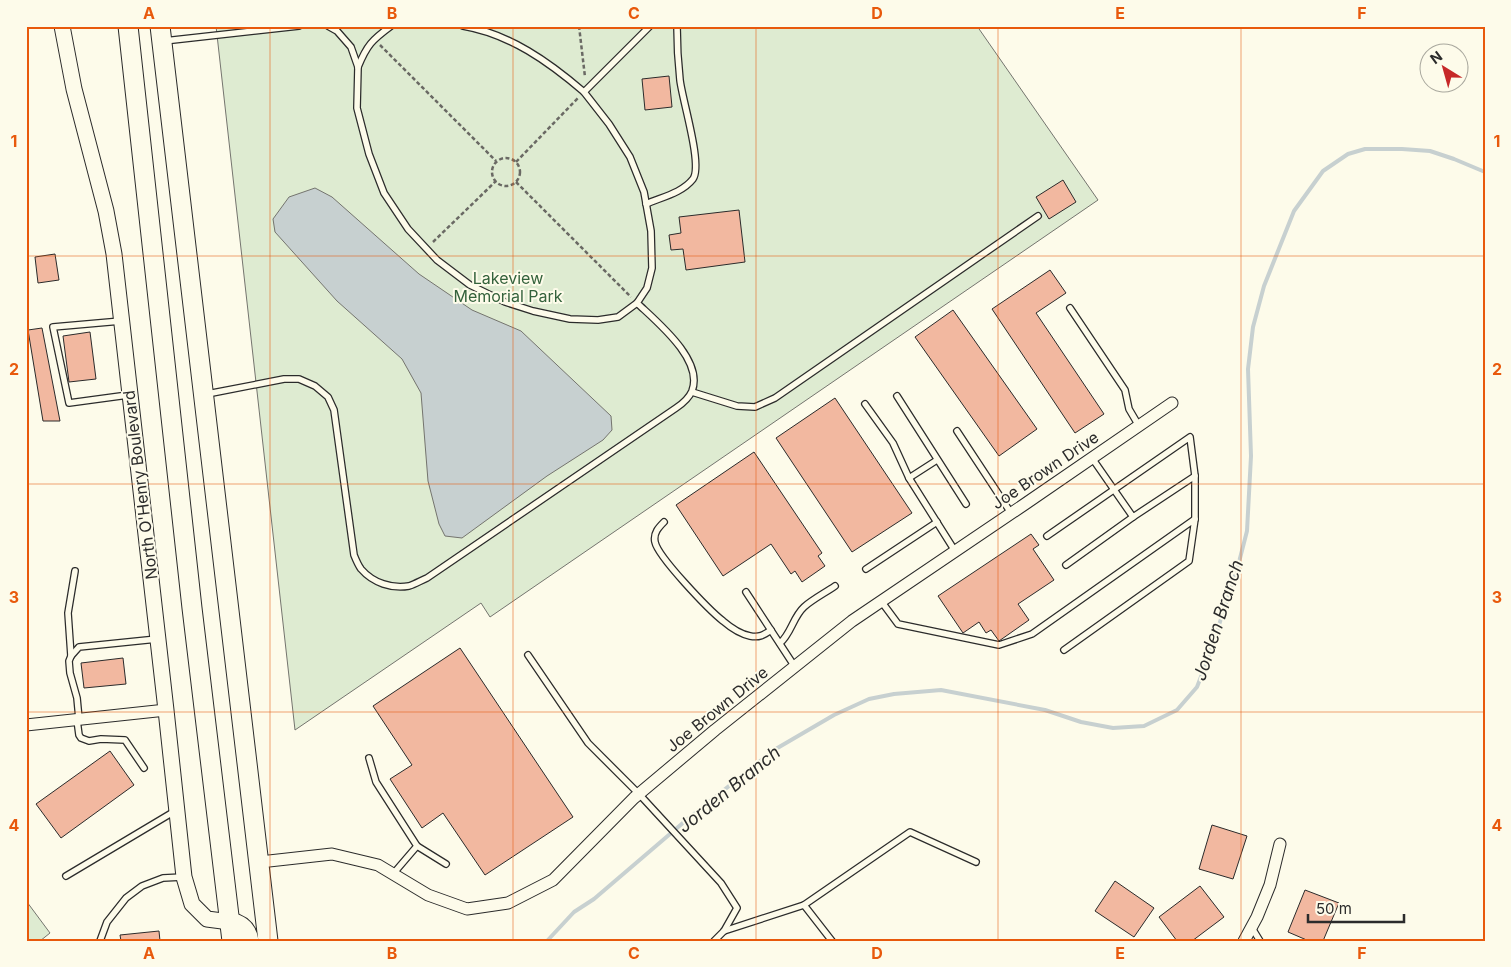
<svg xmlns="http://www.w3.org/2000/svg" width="1511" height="967" font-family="Inter,sans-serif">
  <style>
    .green { fill: #deebd1; stroke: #74746e }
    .water { fill: #c7d0d0; stroke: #74746e }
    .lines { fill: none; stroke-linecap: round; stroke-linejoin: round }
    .stream { stroke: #c7d0d0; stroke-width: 4 }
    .building { fill: #f2b8a0; stroke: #2b2b2b }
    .service-casing { stroke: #2b2b2b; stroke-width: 8 }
    .minor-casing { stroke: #2b2b2b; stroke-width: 13 }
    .tertiary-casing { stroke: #2b2b2b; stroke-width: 17 }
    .trunk-casing { stroke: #2b2b2b; stroke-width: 21 }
    .path { stroke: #6a6964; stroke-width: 2.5; stroke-dasharray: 4 2.5; stroke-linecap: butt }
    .service { stroke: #fdfbea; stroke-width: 5.5 }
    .minor { stroke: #fdfbea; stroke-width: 11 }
    .tertiary { stroke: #fdfbea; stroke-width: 15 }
    .trunk { stroke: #fdfbea; stroke-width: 19 }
    .grid { fill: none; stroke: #e8590c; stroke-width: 1; stroke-opacity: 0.55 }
    .labels { text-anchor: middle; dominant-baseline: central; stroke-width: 4; stroke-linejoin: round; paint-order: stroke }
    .park-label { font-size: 16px; fill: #34623c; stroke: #fdfbea }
    .street-label { font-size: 16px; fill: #2b2b2b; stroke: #fdfbea }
    .water-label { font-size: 18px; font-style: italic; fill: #2b2b2b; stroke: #fdfbea }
    .neatline { fill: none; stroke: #e8590c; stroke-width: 2 }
    .grid-label { font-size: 16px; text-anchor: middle; font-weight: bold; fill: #e8590c }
  </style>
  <rect width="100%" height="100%" fill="#fdfbea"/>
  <g class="green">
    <path d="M216,26h761l121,174 -608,417 -9,-14 -186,127z"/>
    <path d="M27,902l23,31 -10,8h-14z"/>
  </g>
  <path class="water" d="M315,188l17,9 87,77 53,36 49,21 90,85 1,14 -9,10 -56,36 -85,62 -17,-2 -6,-12 -11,-43 -7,-88 -19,-34 -65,-58 -62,-69 -2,-13 16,-22z"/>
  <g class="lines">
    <path class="stream" d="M547,941l27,-29 20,-13 90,-77 90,-72 60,-35 35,-16 25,-5 47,-4 104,20 36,12 32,6 31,-2 33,-16 20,-23 12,-31 29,-90 9,-35 4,-75 -3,-87 5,-42 11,-41 30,-75 29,-40 25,-17 17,-5h37l28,2 24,8 31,13"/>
  </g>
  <g class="building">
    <path d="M669,76l3,31 -27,3 -3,-31z"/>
    <path d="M1063,180l13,22 -27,17 -13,-22z"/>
    <path d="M739,210l6,52 -59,8 -3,-21 -12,1 -2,-15 12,-2 -2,-16z"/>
    <path d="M55,254l4,26 -21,3 -3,-26z"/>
    <path d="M1050,270l16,23 -30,20 68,101 -29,19 -83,-124z"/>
    <path d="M953,310l84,119 -38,27 -84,-119z"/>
    <path d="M42,328l18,93h-17l-15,-91z"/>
    <path d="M90,332l6,47 -27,3 -6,-46z"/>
    <path d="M835,398l77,115 -60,39 -76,-114z"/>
    <path d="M754,452l68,101 -4,3 7,10 -23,16 -7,-11 -4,3 -20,-30 -48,32 -47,-71z"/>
    <path d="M1031,534l8,11 -6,4 21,31 -36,24 11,16 -30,21 -8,-11 -5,3 -7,-11 -16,11 -25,-37z"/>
    <path d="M460,648l113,169 -88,58 -42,-62 -21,15 -32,-49 22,-14 -39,-59z"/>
    <path d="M123,658l3,26 -42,4 -3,-25z"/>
    <path d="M110,751l24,34 -73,53 -25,-34z"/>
    <path d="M1212,825l35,11 -14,43 -34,-10z"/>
    <path d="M1115,881l39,27 -20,29 -39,-26z"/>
    <path d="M1200,886l24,31 -32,24h-15l-18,-24z"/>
    <path d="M1305,890l34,13 -16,38h-14l-21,-9z"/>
    <path d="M159,931l1,10h-39l-1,-6z"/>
  </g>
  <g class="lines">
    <defs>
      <g id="service">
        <path d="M328,26l9,5 14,16 7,20 -1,41 12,46 15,39 24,36 29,31 33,25 35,17 28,9 37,8 28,1 20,-3 19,-14"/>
        <path d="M463,26c47,8 86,36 121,66"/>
        <path d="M164,41l135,-15"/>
        <path d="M358,67c9,-22 14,-27 33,-41"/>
        <path d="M646,204c16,-7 36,-11 47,-25 10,-14 -11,-80 -13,-99 -2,-18 -3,-36 -3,-54"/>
        <path d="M1070,308l55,82 4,19 10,17"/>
        <path d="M121,321l-68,6 16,76 59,-8"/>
        <path d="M692,392l45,14 18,1 20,-9 263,-182"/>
        <path d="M207,394l77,-15h15l16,7 13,11 6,13 20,145c2,5 4,10 7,14 12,14 31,20 48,17 6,-2 13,-6 18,-8l249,-170c6,-4 13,-10 16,-17 12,-31 -35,-69 -55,-88l10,-15 5,-20 -1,-37 -7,-39 -14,-35 -21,-33 -25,-32 66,-66"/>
        <path d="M897,396l69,108"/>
        <path d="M865,404l28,39 16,35 46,73"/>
        <path d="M957,431l54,82"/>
        <path d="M1195,476v43"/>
        <path d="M909,478l28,-18"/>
        <path d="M664,522c-5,5 -11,11 -9,20 3,15 54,68 68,79 7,6 17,13 27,15 9,2 14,-1 21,-6"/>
        <path d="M1047,536l143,-99 5,39 -62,41 -41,-59"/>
        <path d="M1066,565l67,-48"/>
        <path d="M866,569l71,-47"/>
        <path d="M746,592l49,75"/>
        <path d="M881,601l17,23 101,21 33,-11 163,-115 -6,42 -125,89"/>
        <path d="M780,643c11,-9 13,-26 24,-36 9,-8 21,-14 31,-21"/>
        <path d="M528,655l60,88 51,51 82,89 16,25 -13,23 -10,10"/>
        <path d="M71,656l-3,-43 7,-42"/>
        <path d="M79,719l-2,-21 -7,-25 -1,-12 2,-5 8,-9 78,-8"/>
        <path d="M77,720l2,15 2,3 8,3 12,-2 24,1 19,28"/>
        <path d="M369,758l7,24 41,64 -24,28"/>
        <path d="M417,846l29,18"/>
        <path d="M66,876l109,-65"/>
        <path d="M804,905l106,-73 66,30"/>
        <path d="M1252,928l8,13"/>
        <path d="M724,931l80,-26 28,36"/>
        <path d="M100,941l7,-19 19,-24 16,-12 21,-8 20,-1"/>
      </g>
      <g id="minor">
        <path d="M26,725l140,-15"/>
        <path d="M260,862l72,-8 46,11 50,30 39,14 41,-6 45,-23 81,-82 81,-68 137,-109 173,-117 147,-101"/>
        <path d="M1244,941l13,-24 13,-32 10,-41"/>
      </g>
      <path id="tertiary" d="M62,26l12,63 32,122 8,43 52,456 18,167 8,27 15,15 23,3"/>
      <g id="trunk">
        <path d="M128,26l64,582 40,333"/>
        <path d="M160,26l108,915"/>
        <path d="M230,922c10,2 17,7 19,19"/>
      </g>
    </defs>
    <use href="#service" class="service-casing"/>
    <use href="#minor" class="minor-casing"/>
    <use href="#tertiary" class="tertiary-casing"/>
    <use href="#trunk" class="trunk-casing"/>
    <g class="path">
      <path d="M579,26l6,51"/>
      <path d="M380,45l116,116"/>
      <circle cx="506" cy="172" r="14"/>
      <path d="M516,162l62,-64"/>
      <path d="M516,182l115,115"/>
      <path d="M433,242l63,-61"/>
    </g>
    <use href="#service" class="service"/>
    <use href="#minor" class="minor"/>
    <use href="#tertiary" class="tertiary"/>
    <use href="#trunk" class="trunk"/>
  </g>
  <path class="grid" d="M270,26v915M513,26v915M756,26v915M998,26v915M1241,26v915M26,256h1459M26,484h1459M26,712h1459"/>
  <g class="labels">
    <g class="park-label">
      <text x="508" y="278">Lakeview<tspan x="508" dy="18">Memorial Park</tspan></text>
    </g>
    <g class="street-label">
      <text transform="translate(1045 470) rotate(-34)">Joe Brown Drive</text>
      <text transform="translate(140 485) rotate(-97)">North O'Henry Boulevard</text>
      <text transform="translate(717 709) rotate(-39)">Joe Brown Drive</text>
    </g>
    <g class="water-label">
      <text transform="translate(1218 620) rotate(-72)">Jorden Branch</text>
      <text transform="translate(729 789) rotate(-39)">Jorden Branch</text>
    </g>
  </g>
  <rect width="1511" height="967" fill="none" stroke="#fdfbea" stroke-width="55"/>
  <g transform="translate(1444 68) rotate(323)"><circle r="24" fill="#fdfbea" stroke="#a9a89e"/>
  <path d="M0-4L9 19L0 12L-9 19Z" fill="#c62828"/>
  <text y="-8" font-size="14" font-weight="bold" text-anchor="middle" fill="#2b2b2b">N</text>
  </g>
  <path d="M1308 914v8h96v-8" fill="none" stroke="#2b2b2b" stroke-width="2.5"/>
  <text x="1316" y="914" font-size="15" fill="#2b2b2b" stroke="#fdfbea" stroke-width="4" paint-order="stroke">50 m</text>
  <rect x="28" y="28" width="1456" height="912" class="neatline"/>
  <g class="grid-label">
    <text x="149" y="19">A</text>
    <text x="392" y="19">B</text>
    <text x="634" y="19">C</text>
    <text x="877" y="19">D</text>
    <text x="1120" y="19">E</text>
    <text x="1362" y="19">F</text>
    <text x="14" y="147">1</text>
    <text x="1497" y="147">1</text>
    <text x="14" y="375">2</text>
    <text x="1497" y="375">2</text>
    <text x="14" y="603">3</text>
    <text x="1497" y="603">3</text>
    <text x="14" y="831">4</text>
    <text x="1497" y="831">4</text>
    <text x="149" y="959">A</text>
    <text x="392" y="959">B</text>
    <text x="634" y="959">C</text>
    <text x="877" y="959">D</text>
    <text x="1120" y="959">E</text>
    <text x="1362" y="959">F</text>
  </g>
</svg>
